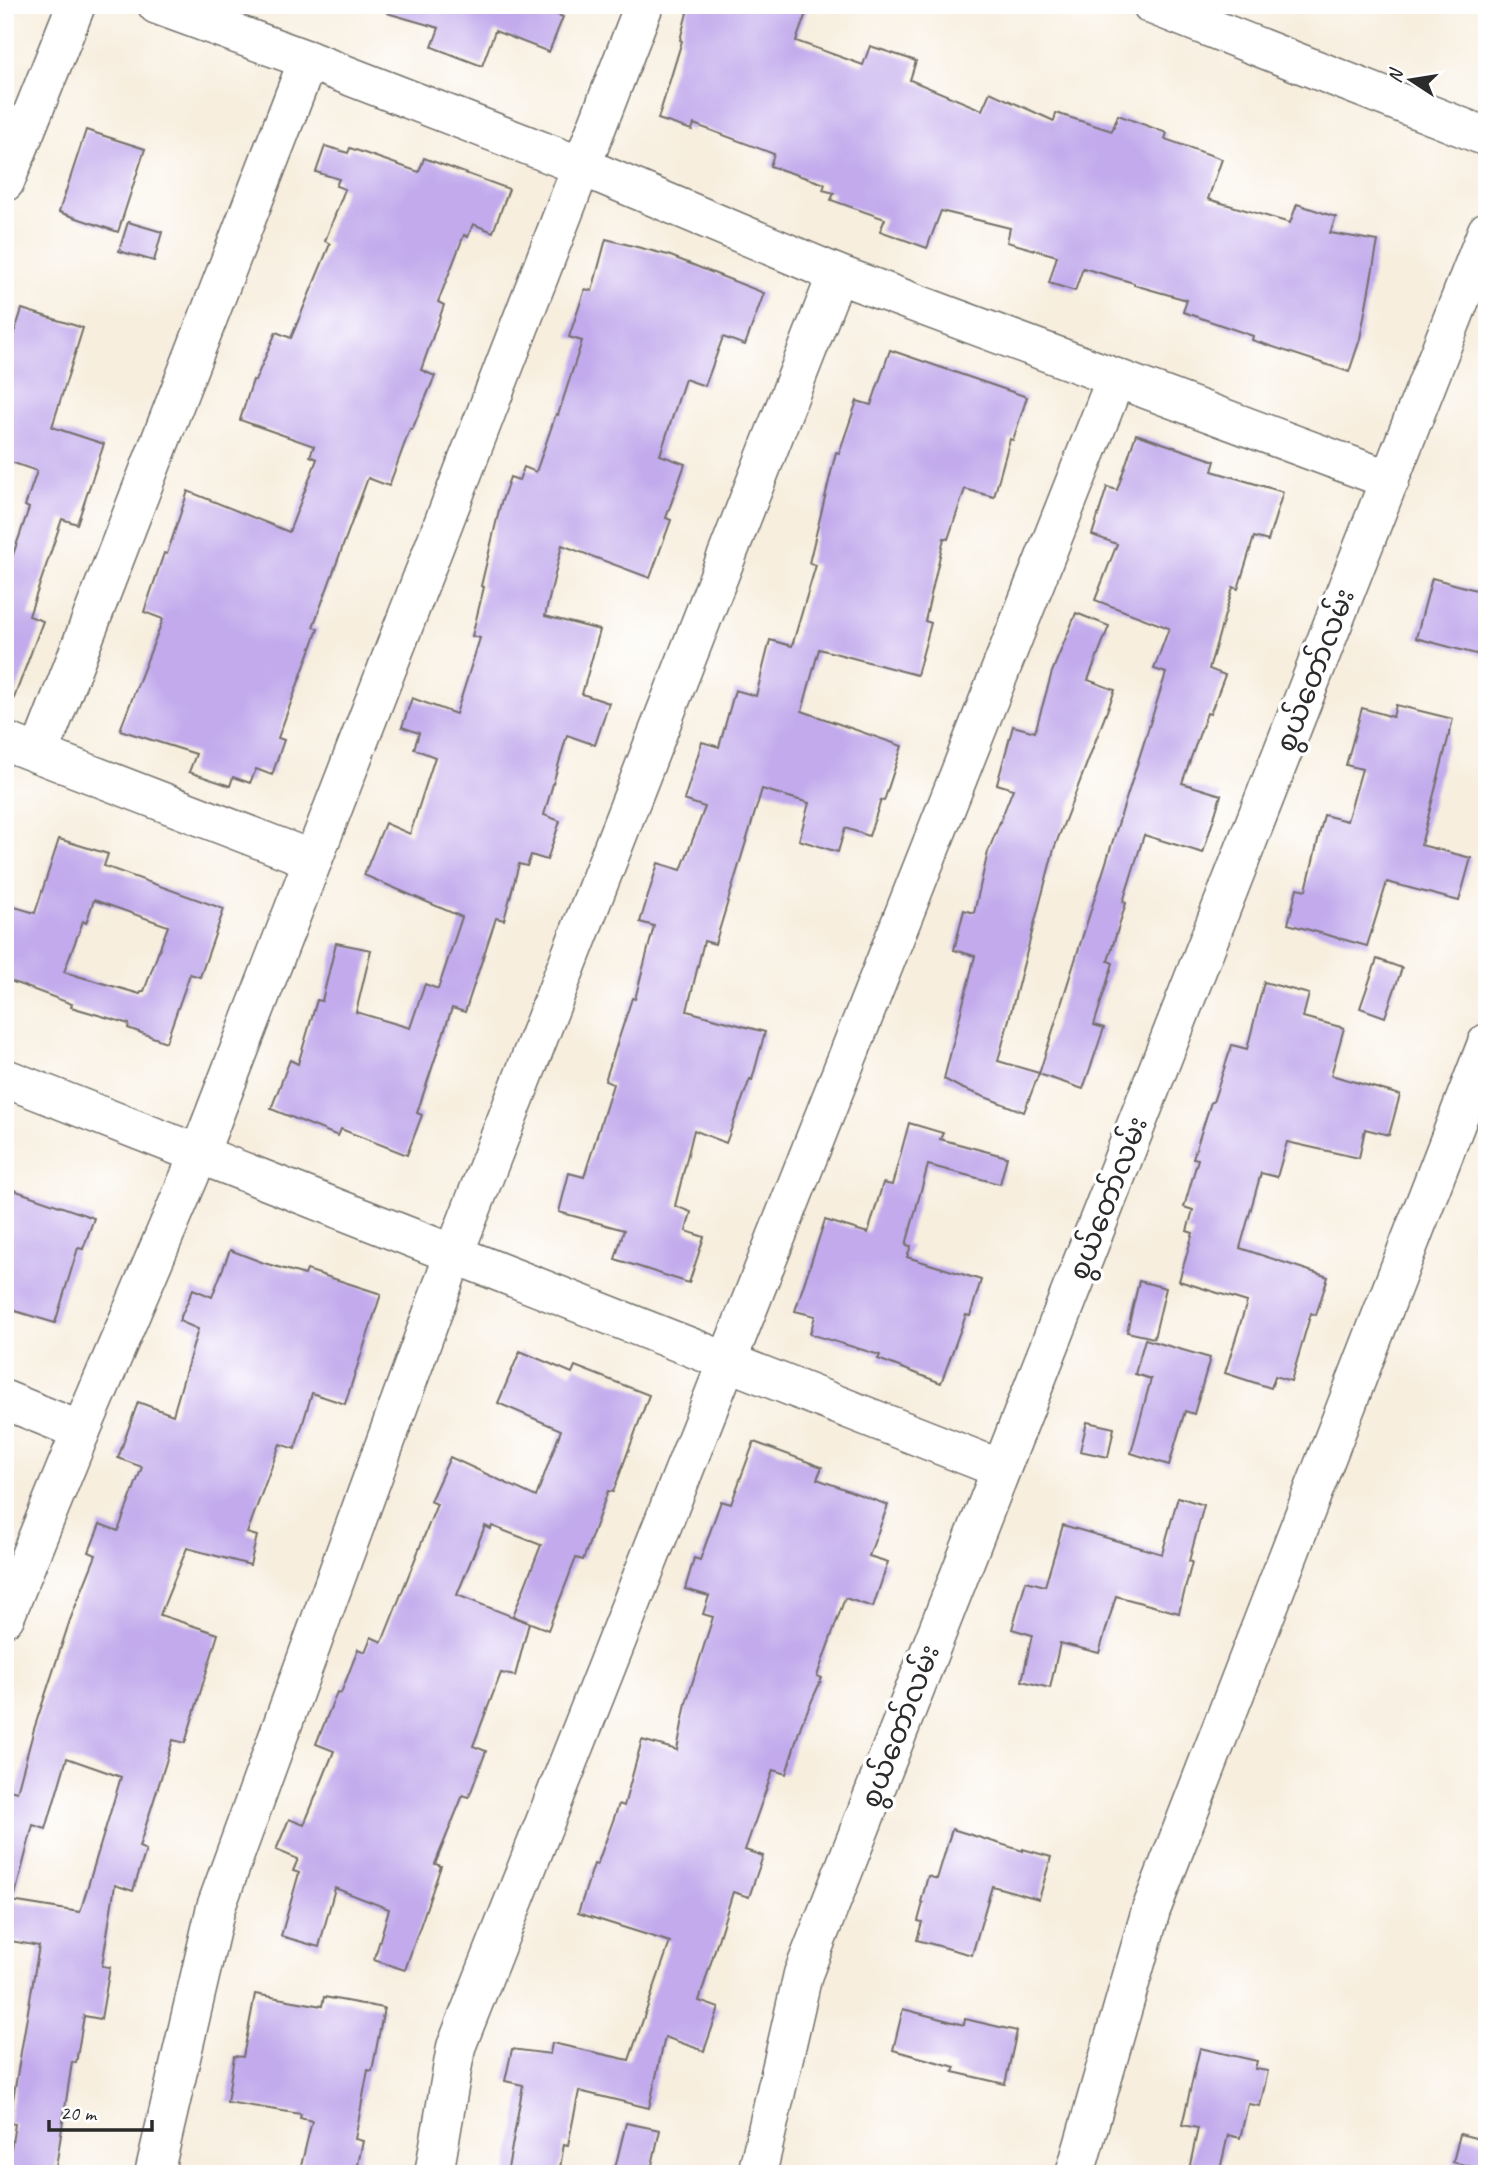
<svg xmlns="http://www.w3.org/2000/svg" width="1492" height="2179" font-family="Caveat,'Noto Sans Myanmar',sans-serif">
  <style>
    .building { fill: #c2aaec; fill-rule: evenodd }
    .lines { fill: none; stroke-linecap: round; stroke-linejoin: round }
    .minor-casing { stroke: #726f6a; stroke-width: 41 }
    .tertiary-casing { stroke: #726f6a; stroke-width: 41 }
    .minor { stroke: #fff; stroke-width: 38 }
    .tertiary { stroke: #fff; stroke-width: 38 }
    .labels { text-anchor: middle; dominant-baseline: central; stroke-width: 7; stroke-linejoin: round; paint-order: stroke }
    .street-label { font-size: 28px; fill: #2b2b2b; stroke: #fff }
  </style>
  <rect width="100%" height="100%" fill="#fff"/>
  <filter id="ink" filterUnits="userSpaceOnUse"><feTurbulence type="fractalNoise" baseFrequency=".0143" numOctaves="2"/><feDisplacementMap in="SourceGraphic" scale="14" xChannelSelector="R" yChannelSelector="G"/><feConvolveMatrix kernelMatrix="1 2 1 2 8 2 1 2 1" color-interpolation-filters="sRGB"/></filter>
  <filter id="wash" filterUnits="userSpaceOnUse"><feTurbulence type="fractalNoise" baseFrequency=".00686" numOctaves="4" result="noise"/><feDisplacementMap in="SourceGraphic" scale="28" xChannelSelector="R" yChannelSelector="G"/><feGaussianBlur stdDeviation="1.57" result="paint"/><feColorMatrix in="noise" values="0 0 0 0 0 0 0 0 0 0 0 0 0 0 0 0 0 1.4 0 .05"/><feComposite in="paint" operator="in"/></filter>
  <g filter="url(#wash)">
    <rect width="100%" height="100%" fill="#f7eede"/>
    <g id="blocks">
      <g class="building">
        <path d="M388,5h145l30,12 -14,35 -54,-21 -13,35 -50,-19 7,-19 -52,-15z"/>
        <path d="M689,5h120l-13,36 67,24 7,-19 46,15 -6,19 72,30 8,-18 64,29 2,-8 56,18 6,-16 49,18 -2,6 57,20 -14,40 82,24 7,-19 39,13 -6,16 48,8 -18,98 -11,33 -97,-32 1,-4 -70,-24 4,-12 -53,-15v-2l-51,-15 -8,23 -26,-8 8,-27 -50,-14 3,-14 -69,-17 -14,37 -47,-17 5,-12 -54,-19 3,-7 -11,-3 2,-6 -55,-18 4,-12 -80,-30 -2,6 -34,-11 24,-78 -2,-1z"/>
        <path d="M86,130l59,19 -27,83 -59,-20z"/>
        <path d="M325,146l23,7 2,-5 69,24 5,-14 85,31 -16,43 -20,-8 -5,13 -4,-2 -26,67 6,3 -23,65 14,6 -23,54 -2,-1 -21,57 -21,-8 -55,149 5,2 -40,109 6,2 -12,35 -16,-6 -6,14 -17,-6 -3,9 -41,-14 7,-18 -76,-24 43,-111 -19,-7 20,-59 3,1 21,-63 101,41 28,-73 -7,-3 4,-10 -74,-26 13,-40 2,1 21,-49 15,6 39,-94 -5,-3 20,-52 -9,-3 3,-7 -23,-7z"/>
        <path d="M128,222l34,10 -8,29 -35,-10z"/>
        <path d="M606,239l62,16 96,38 -19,52 -22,-8 -18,49 -20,-7 -25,76 25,9 -19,54 5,2 -21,58 -88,-33 -17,71 55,14 -18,64 27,9 -14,42 -28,-10 -23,80 16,6 -13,39 -16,-5 -4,11 -8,-2 -15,56 -8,-2 -31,94 -13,-4 -35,105 5,2 -15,40 -66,-26 -3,7 -67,-27 19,-49 8,4 19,-64 5,1 14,-58 35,7 -15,62 54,16 15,-44 13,5 24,-72 -98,-42 21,-52 25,11 25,-77 -21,-8 5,-16 -17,-6 10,-29 44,16 24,-76 -8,-2 12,-49 -3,-1 19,-80 10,-29 9,3 5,-13 12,5 20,-58 2,1 24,-74 -13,-4 16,-48 7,2z"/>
        <path d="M22,309l61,19 -31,99 52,17 -27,80 -15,-5 -33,97 14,5 -35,93 -3,-1v-135l24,-70 -4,-2 12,-35 -32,-11v-98z"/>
        <path d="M890,350l137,47 -14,43 -3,-1 -16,58 -29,-8 -17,50 -4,-1 -19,83 6,2 -14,52 -98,-26 -17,62 100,35 -18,55 -3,-1 -12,36 -24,-8 -7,24 -39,-12 10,-37 -47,-14 -47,155 -11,-3 -17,70 78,21 -13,48 -2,-1 -24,64 -32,-13 -19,76 16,6 -5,19 18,6 -15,46 -74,-24 9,-29 -65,-18 10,-39 15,4 29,-93 -8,-3 27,-83 3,1 19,-73 -14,-4 18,-59 23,7 24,-63 -21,-7 18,-58 17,5 16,-57 21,6 14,-56 22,6 24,-81 -7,-2 27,-111 3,1 18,-52 14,4z"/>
        <path d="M1136,434l79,27 -3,10 71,21 -15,49 -14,-4 -16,52 -5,-2 -24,82 16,6 -15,39 -3,-1 -25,70 39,12 -18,58 -59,-18 -21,67 3,1 -18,58 5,2 -19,62 10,3 -21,61 -44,-15 127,-401 -12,-4 15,-41 -74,-28 22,-56 -25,-9 15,-48 10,3z"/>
        <path d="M1432,578l55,15v64l-71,-19z"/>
        <path d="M1076,613l33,13 -21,54 27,10 -61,159 -56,212 41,12 -15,39 -63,-24 -17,-9 31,-123 -21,-6 10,-40 10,3 14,-61 25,-63 -16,-5 16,-58 22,6 17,-60z"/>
        <path d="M1396,705l57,14 -32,126 50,13 -12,43 -72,-19 -20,64 -79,-22 9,-36 9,2 18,-75 23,6 15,-52 -16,-4 16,-57 31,9z"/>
        <path d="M59,839l49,15 -4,12 120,43 -24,68 -10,-3 -24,68 -38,-14 1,-4 -58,-17 1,-3 -67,-25v-75l30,9zM94,900l74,26 -24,65h-2l-2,3 -76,-22 19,-51 3,2z"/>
        <path d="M1377,959l25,9 -17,49 -25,-9z"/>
        <path d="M1264,982l45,12 -6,23 41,11 -13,47 69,20 -11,40 -24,-6 -6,29 -72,-16 -10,35 -16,-4 -21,75 88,29 -12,38 -5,-2 -20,68 -16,-5 -4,12 -46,-15 22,-71 -68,-21 14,-48 -6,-2 6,-21 -9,-3 14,-48 -5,-1 18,-56h2l19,-57 15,4z"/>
        <path d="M909,1123l34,10 -3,6 67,18 -7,27 -72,-19 -22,80 5,1 -4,11 74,23 -11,36 -4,-1 -25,68 -63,-24 2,-4 -70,-21 5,-18 -20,-5 30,-91 43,13 15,-50 9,2z"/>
        <path d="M5,1187l89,31 -11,31 -5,-1 -23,75 -50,-15z"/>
        <path d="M230,1250l34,13 41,12 2,-5 74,24 -36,110 -33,-11 -17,56 -15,-5 -33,89 10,3 -7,29 -63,-17 -27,67 58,19 -33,109 -12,-3 -34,107 7,3 -13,41 -18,-6 -13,81 8,1 -9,52 -17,-3 -8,47 -4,-1 -17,112h-48l8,-50 -6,-1 30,-177 -34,-6v-40l75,12 41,-135 -54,-19 -21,71 -13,-4 -18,70 -10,-1v-105l12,3 17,-63 36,-109 26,-65 -7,-3 11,-28 18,7 24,-64 -24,-9 20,-56 35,13 25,-86 -19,-8 14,-32 19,8z"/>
        <path d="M1139,1281l27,7 -12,50 -27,-6z"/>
        <path d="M1145,1339l65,19 -16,56 -9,-3 -16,54 -38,-12 20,-74 -16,-5z"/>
        <path d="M520,1351l52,22 3,-7 74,29 -36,97 -5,-1 -25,69 -7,-2 -28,72 -35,-14 28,-71 -49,-19 -1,3 -6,-3 -28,69 72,28 -14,53 -14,-3 -28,73 13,5 -17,46 -6,-2 -28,69 6,2 -36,104 -31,-10 15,-51 -54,-21 -16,59 -38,-11 18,-63 -6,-2 5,-12 -22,-9 13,-31 15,6 30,-74 -18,-7 21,-52 4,1 17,-44 7,3 6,-15 11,5 55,-138 -7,-3 20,-44 86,40 25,-67 -63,-27z"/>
        <path d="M1087,1422l27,6 -6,29 -28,-6z"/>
        <path d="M754,1442l68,25 -5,12 71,26 -19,51 19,6 -15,45 -28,-9 -28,78 5,2 -21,47 -15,49 -13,-4 -28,80 18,6 -14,41 -16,-5 -34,109 20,7 -15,43 -39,-14 -16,71 -70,-17 -11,54 -4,-1 -5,30h-52l16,-89 -18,-4 7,-32 38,5 2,-11 77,17 41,-118 -92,-29 16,-49 3,1 22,-61 5,2 18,-66 35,10 9,-47 27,-86 -10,-3 6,-18 -24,-7 9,-31 6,2 21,-59 10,3z"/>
        <path d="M1178,1497l26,8 -15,56 3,1 -13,51 -63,-17 -17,57 -39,-10 -10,45 -28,-7 10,-46 -20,-6 14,-48 19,5 18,-61 99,29z"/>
        <path d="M952,1829l71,22v-2l28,8 -12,42 -47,-13 -20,69 -55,-15 5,-18 -4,-1 5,-18 -2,-1 7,-26 9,3z"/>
        <path d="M255,1994l67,12 2,-9 60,11 -12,63 -4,-1 -13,69 8,2 -7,33h-57l13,-53 -12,-3 1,-4 -74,-12 7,-46 9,1z"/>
        <path d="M903,2009l61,16 1,-6 52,12 -12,53 -52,-12 2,-5 -62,-17z"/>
        <path d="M1200,2048l57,13 -2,8 13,2 -8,35 -12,-2 -8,34 -12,-3 -9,39h-31l10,-46 -16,-3z"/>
        <path d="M626,2123l34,7 -10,44 -35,-6z"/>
        <path d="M1460,2134l27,7v30l-34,-9z"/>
      </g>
    </g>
  </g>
  <g filter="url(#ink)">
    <use href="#blocks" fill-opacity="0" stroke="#726f6a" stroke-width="2"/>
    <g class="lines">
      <defs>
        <g id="minor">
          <path d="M157,5l151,55 273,106 256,108 553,206"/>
          <path d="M5,182l71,-177"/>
          <path d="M5,741l308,119"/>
          <path d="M39,754l269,-694"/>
          <path d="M5,1078l996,391"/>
          <path d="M5,1400l76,31"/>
          <path d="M5,1617l76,-186 118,-277 445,-1149"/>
          <path d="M154,2174l62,-267 238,-653 383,-980"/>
          <path d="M434,2174l22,-127 660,-1669"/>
          <path d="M1075,2174l76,-264 336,-867"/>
        </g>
        <g id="tertiary">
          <path d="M1152,5l335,132"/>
          <path d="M757,2174l46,-200 684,-1743"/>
        </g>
      </defs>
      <use href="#minor" class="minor-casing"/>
      <use href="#tertiary" class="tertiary-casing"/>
      <use href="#minor" class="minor"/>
      <use href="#tertiary" class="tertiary"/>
    </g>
  </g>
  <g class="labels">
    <g class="street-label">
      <text transform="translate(1315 670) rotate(-69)">စွယ်တော်လမ်း</text>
      <text transform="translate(1108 1198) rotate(-69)">စွယ်တော်လမ်း</text>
      <text transform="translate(900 1726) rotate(-69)">စွယ်တော်လမ်း</text>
    </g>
  </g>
  <rect width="1492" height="2179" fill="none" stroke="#fff" stroke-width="28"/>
  <g transform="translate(1411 80) rotate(282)" stroke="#ffffff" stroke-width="5" paint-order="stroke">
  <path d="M0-5L12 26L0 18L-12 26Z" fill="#2b2b2b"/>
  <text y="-10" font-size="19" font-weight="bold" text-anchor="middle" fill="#2b2b2b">N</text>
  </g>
  <path d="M49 2120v10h103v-10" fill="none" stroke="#2b2b2b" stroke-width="3.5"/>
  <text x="60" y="2120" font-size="21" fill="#2b2b2b" stroke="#ffffff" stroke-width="5" paint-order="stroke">20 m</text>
</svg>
